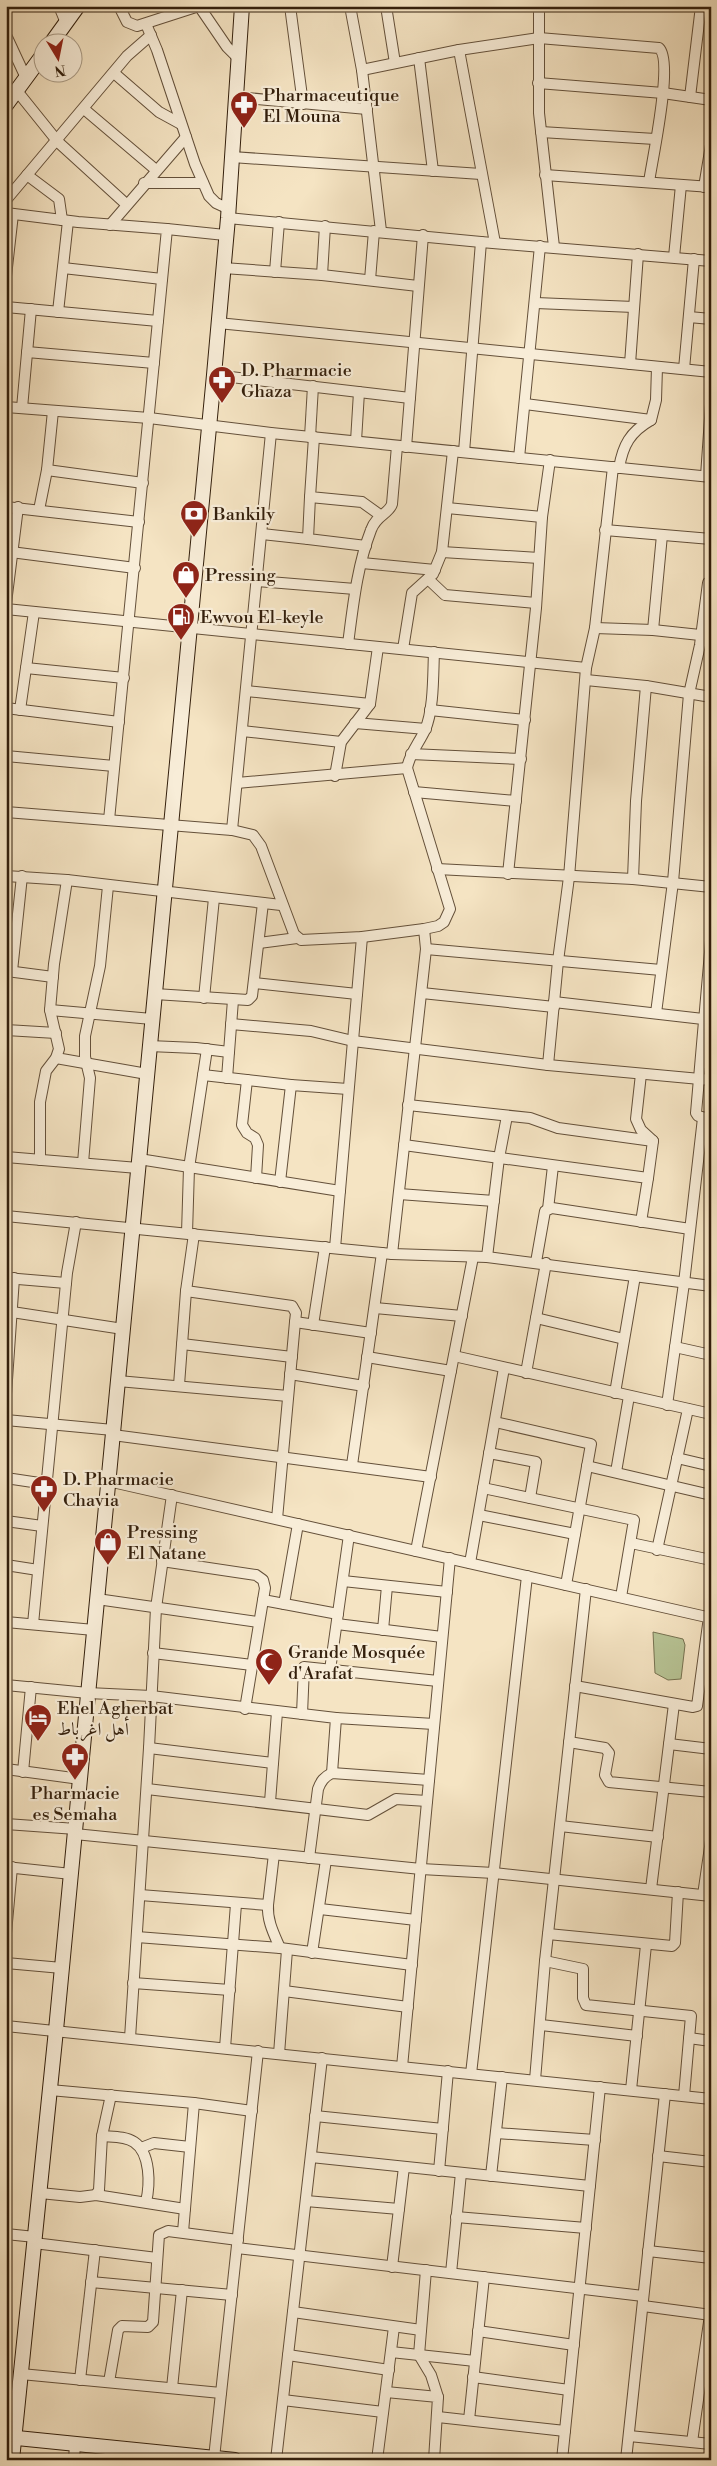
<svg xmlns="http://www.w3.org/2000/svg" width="717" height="2466" font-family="'Libre Bodoni',Amiri,serif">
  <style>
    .green { fill: #b8c596; stroke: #767251 }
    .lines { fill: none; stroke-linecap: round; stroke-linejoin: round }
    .street-casing { stroke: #64503a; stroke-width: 12 }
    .secondary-casing { stroke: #331f0c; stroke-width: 16 }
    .street { stroke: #f8edd8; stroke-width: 10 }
    .secondary { stroke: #f8edd8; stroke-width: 14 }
    .labels { text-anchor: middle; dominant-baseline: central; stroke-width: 4.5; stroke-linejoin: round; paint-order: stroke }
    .poi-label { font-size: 18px; fill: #331f0c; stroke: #f8edd8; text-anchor: start }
  </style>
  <rect width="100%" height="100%" fill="#f5e4c3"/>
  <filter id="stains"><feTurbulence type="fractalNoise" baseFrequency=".004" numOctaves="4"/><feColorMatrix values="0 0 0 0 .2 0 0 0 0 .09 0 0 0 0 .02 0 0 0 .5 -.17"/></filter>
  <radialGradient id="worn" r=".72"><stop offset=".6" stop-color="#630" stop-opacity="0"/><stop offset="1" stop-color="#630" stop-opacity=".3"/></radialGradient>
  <path class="green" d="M653,1632l30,7 2,6 -4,34 -13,1 -13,-7z"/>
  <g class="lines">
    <defs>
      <g id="street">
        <path d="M59,6l7,17"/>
        <path d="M119,6l8,16 10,4 62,-20"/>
        <path d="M199,6l28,41 12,12"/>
        <path d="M290,6l13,98"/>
        <path d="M350,6l12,64 19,161"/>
        <path d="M386,6l9,57"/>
        <path d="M539,6v107l15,134"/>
        <path d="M146,24l11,26 38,114 14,32 7,7 13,6"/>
        <path d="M6,35l20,43"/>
        <path d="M459,50l36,193"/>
        <path d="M419,58l14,113"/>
        <path d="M362,70l97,-20 80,-12 120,10c15,13 -7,112 -10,134"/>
        <path d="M114,73l45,39 22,12"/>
        <path d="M538,83l125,10 48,7"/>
        <path d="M17,91l41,51 68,62"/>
        <path d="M236,97l131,12"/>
        <path d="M690,97l11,-91"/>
        <path d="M84,109l72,61"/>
        <path d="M541,132l114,7"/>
        <path d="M232,157l249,17"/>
        <path d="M27,175l32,24 3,21"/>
        <path d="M545,175l166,12"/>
        <path d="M144,183h59"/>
        <path d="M704,187l7,-42"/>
        <path d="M6,200l121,-144 24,-21"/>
        <path d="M6,213l72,9 89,7 -58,591"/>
        <path d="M228,218l253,24 230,19"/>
        <path d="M110,225l76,-88"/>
        <path d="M167,229l58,6"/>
        <path d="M674,257l7,-72"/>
        <path d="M63,268l99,11"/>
        <path d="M223,268l99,7 96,11"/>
        <path d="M275,272l4,-50"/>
        <path d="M322,275l3,-49"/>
        <path d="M6,276l7,-62"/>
        <path d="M370,280l4,-49"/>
        <path d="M536,303l98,4"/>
        <path d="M6,307l152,14"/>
        <path d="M58,312l10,-91"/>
        <path d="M689,317l22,2"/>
        <path d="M218,323l493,49"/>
        <path d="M27,352l127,11"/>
        <path d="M630,364l8,-110"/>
        <path d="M684,369l10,-110"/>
        <path d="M214,375l196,23"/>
        <path d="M525,404l126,16"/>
        <path d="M6,407l143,11 122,15 440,44"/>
        <path d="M22,408l9,-99"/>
        <path d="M310,437l3,-51"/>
        <path d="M314,437l-4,60 52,5 18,13"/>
        <path d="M356,441l3,-49"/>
        <path d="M406,447l17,-212"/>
        <path d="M464,452l17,-210"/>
        <path d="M519,458l21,-212"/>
        <path d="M619,468c4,-23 11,-36 32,-48l5,-20 1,-33"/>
        <path d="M47,470l96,13"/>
        <path d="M706,476l5,-72"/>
        <path d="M310,497l-2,42 58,7"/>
        <path d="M6,507l133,15"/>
        <path d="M447,508l95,9"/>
        <path d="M39,510l8,-40 6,-59"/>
        <path d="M605,530l106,9"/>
        <path d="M262,534l46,5"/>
        <path d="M11,552l124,16"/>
        <path d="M442,552l97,6"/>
        <path d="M362,563l73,7"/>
        <path d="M428,579l17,16 91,8"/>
        <path d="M257,581l98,8"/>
        <path d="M6,603l12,-96"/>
        <path d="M6,609l580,59"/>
        <path d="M595,628l58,2 47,5"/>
        <path d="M653,630l9,-95"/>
        <path d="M348,644c5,-38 9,-78 23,-114 5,-15 18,-16 21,-26l5,-58"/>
        <path d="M403,649l9,-56 21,-19 9,-22 11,-101"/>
        <path d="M26,668l98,10"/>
        <path d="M586,680l60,6 65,11"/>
        <path d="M246,691l124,13"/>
        <path d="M6,708l113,14"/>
        <path d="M20,710l14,-98"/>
        <path d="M430,710l95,10"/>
        <path d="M355,723l71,6"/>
        <path d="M242,731l99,11"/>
        <path d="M411,754l110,5"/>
        <path d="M6,756l108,10"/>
        <path d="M335,776l6,-34 29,-38 8,-57"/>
        <path d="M237,783l170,-15"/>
        <path d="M414,792l102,9"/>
        <path d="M6,812l226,18 21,5 8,11 33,88 7,6 61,-3 62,-8 14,-3 6,-4 6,-13 -43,-141c3,-15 12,-25 18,-38 9,-20 8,-56 9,-78"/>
        <path d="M232,830l39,-397"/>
        <path d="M437,869l196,10 78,8"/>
        <path d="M508,874l28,-266 6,-91 8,-57"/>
        <path d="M6,876l61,4 214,25"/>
        <path d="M633,879l3,-78 10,-115"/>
        <path d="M711,941l-15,172 2,3 13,3"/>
        <path d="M259,943l38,-5"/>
        <path d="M426,949l235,21"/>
        <path d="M7,971l46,6"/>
        <path d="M12,971l10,-95"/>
        <path d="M254,983l103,11"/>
        <path d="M422,993l132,14"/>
        <path d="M155,994l93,6 4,-4 11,-93"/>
        <path d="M204,998l10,-100"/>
        <path d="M554,1002l149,17"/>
        <path d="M50,1010l102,9"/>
        <path d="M656,1013l17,-131 16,-188 11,-49 8,-62h3"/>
        <path d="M231,1024l80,7 42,10 195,24 163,15"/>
        <path d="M6,1030l50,3"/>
        <path d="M149,1046l47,2 33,4"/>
        <path d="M56,1058l91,16"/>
        <path d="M548,1065l10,-104 11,-84 17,-209 9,-40 18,-161"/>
        <path d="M641,1074l-5,45 5,11 12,11 -5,37"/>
        <path d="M203,1075l88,10"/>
        <path d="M227,1078l6,-78"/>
        <path d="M247,1080l-5,45 5,8 8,5 3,7 -2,33"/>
        <path d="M408,1105l122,13 28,10 95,13"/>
        <path d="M404,1145l244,33 -7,44"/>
        <path d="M6,1157l132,11"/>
        <path d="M139,1159l201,32"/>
        <path d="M40,1160v-58l6,-31 10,-13 3,-9 -9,-39 4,-46 13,-84"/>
        <path d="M83,1163l7,-85 -5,-21v-21l15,-70 8,-80"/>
        <path d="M280,1182l11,-97 57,4"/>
        <path d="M399,1194l95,7"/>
        <path d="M548,1209l5,-43"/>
        <path d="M6,1216l386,38 95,3 224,29"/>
        <path d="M187,1233l2,-65 18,-119"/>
        <path d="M335,1248l27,-311"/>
        <path d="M392,1254l34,-305 -2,-20"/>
        <path d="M487,1257l12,-99 8,-42"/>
        <path d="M536,1262l9,-51 7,-3 138,21"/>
        <path d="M6,1278l60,5"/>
        <path d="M186,1291l106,15 4,7 -1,9 -18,197"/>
        <path d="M375,1308l87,8"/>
        <path d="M12,1312l111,17"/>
        <path d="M536,1318l88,21"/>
        <path d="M295,1322l76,11"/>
        <path d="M313,1325l12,-78"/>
        <path d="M182,1344l110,13"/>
        <path d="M675,1347l36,8"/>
        <path d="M454,1356l257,58"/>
        <path d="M367,1357l84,14"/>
        <path d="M526,1373l20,-110"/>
        <path d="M290,1374l74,12"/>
        <path d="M118,1381l170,15"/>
        <path d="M179,1385l7,-94 8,-57"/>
        <path d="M615,1393l20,-117"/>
        <path d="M6,1394l8,-116"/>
        <path d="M667,1405l17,-122 19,-165"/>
        <path d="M6,1420l107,10"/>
        <path d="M495,1422l96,22 -25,141"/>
        <path d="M113,1435l318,42"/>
        <path d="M489,1453l47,9 -6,36"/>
        <path d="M677,1458l34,8"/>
        <path d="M352,1465l30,-212"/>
        <path d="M587,1466l124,29"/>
        <path d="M616,1472l13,-76"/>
        <path d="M6,1478l40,6"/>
        <path d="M108,1481l603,137"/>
        <path d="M483,1488l151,32 -13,77"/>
        <path d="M479,1515l96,19"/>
        <path d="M6,1521l36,5"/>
        <path d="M631,1543l80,17"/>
        <path d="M657,1550l31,-141"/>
        <path d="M416,1551l57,-294"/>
        <path d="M162,1561l94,14 7,5 2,8 -20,121"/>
        <path d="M470,1563l34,-195"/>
        <path d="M6,1565l32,5"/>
        <path d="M343,1581l104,11"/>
        <path d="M97,1599l161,23"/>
        <path d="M263,1600l75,14"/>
        <path d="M284,1604l14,-80"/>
        <path d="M6,1622l88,8"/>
        <path d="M33,1624l34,-351 9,-51"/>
        <path d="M337,1624l105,13"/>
        <path d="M383,1630l4,-44"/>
        <path d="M153,1653l99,12"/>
        <path d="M330,1670l19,-135"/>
        <path d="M6,1685l82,8 63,3 185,22 -4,55"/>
        <path d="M575,1686l118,21 4,-1 12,-89"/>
        <path d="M302,1714l2,-47 134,14"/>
        <path d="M336,1718l98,6"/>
        <path d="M569,1742l36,6 4,5 -4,22 4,7 102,10"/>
        <path d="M669,1744l42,5"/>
        <path d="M149,1748l124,15"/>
        <path d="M6,1769l74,10"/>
        <path d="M23,1772l8,-85"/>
        <path d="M147,1789l221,26 28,-16 31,2"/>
        <path d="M270,1802l7,-90"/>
        <path d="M6,1824l70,5"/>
        <path d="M560,1826l98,11"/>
        <path d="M75,1834l346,35 73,4 217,23"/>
        <path d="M309,1858l9,-69c3,-8 6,-12 14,-16l97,7"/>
        <path d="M6,1867l65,7"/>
        <path d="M651,1889l23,-185"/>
        <path d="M140,1895l128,10 6,-51"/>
        <path d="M703,1895l8,-55"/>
        <path d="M268,1905c-1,16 6,29 12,43"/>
        <path d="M320,1909l96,11"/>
        <path d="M6,1933l6,-66"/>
        <path d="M548,1934l124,12 3,-3 3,-51"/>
        <path d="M137,1937l143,11 132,17"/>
        <path d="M312,1953l14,-93"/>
        <path d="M545,1961l38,8v29l3,7 105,11 -7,80"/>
        <path d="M6,1963l56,5"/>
        <path d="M133,1983l97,7"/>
        <path d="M284,1991l124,16"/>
        <path d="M541,2025l96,11"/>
        <path d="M6,2026l705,73"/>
        <path d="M130,2038l19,-290 7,-140 16,-113"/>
        <path d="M689,2038l22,3"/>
        <path d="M225,2048l11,-144"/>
        <path d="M279,2054l8,-104"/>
        <path d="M402,2067l48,-509"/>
        <path d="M471,2074l56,-498"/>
        <path d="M535,2080l10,-119 41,-372"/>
        <path d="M50,2090l144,13 58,8"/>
        <path d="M631,2090l15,-145"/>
        <path d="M315,2116l128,13"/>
        <path d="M496,2133l99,7"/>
        <path d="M102,2136c10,1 23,0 32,6 17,11 16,43 12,60"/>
        <path d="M141,2148l13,-5 36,4"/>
        <path d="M658,2156l53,6"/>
        <path d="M311,2157l279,29"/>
        <path d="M439,2171l9,-100"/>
        <path d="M491,2176l11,-99"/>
        <path d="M40,2193l40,4 16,-2 89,14"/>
        <path d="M96,2195l3,-5 3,-54 9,-41"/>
        <path d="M306,2201l93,8"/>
        <path d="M456,2217l130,11"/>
        <path d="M183,2232l11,-129"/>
        <path d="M6,2234l29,3"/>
        <path d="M34,2243l123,15"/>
        <path d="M237,2248l406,48"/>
        <path d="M648,2251l63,7"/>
        <path d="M392,2267l12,-100"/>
        <path d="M426,2270l-7,85 12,20 7,22"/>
        <path d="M451,2273l10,-100"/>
        <path d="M91,2282l141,13"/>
        <path d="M643,2306l68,9"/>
        <path d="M293,2312l128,18"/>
        <path d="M478,2331l96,14"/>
        <path d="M391,2352l84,9"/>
        <path d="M288,2355l101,15"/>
        <path d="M21,2374l200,19"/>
        <path d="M473,2377l96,13"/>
        <path d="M80,2380l15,-130"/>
        <path d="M109,2382l9,-52 4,-4 26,1 5,-5 6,-87 9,-4 70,9"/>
        <path d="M172,2388l10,-98"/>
        <path d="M386,2392l52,5 -4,63"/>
        <path d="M283,2400l100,12"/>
        <path d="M438,2417l127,14"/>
        <path d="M469,2420l15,-143"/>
        <path d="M629,2436l82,8"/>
        <path d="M692,2442l18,-127"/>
        <path d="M214,2458l44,-407"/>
        <path d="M74,2460l1,-16"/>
        <path d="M276,2460l46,-402"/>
        <path d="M377,2460l17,-133"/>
        <path d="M562,2460l38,-373"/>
        <path d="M626,2460l39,-366"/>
      </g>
      <g id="secondary">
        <path d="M52,42l26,-36"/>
        <path d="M6,105l36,-49"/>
        <path d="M7,2437l228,23"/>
        <path d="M12,2460l44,-430 158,-1655 14,-157 14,-212"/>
      </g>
    </defs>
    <use href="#street" class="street-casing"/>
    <use href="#secondary" class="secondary-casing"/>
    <use href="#street" class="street"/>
    <use href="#secondary" class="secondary"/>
  </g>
  <defs>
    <symbol id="pharmacy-pin" viewBox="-11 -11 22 30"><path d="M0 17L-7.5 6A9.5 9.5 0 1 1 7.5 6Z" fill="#8f2418" stroke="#f8edd8"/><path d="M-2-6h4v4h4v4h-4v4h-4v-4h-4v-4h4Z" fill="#fff"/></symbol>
    <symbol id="bank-pin" viewBox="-11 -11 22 30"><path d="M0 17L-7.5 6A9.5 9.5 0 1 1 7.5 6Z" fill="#8f2418" stroke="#f8edd8"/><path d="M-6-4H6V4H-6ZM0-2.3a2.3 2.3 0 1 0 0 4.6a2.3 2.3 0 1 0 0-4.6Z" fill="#fff"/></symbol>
    <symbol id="shop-pin" viewBox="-11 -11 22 30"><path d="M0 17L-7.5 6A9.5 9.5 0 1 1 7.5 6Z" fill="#8f2418" stroke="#f8edd8"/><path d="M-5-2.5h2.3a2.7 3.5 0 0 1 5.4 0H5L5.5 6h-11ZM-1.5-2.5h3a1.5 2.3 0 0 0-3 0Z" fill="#fff"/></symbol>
    <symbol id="fuel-pin" viewBox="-11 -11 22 30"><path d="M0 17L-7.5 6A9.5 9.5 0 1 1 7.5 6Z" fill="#8f2418" stroke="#f8edd8"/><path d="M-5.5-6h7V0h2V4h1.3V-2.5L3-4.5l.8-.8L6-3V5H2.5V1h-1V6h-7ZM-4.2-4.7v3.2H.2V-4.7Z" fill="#fff"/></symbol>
    <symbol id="mosque-pin" viewBox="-11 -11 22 30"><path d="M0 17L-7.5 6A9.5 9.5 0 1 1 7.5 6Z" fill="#8f2418" stroke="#f8edd8"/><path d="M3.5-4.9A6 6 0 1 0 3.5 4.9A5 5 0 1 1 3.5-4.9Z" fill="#fff"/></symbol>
    <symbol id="hotel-pin" viewBox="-11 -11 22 30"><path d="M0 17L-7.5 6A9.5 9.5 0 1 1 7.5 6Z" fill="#8f2418" stroke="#f8edd8"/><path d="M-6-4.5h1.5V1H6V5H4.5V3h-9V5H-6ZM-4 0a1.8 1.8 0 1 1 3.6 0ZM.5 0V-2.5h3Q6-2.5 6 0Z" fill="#fff"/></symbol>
  </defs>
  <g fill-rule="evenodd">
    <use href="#pharmacy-pin" x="228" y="89" width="32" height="43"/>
    <use href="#pharmacy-pin" x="206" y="364" width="32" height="43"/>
    <use href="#bank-pin" x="178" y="498" width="32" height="43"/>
    <use href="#shop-pin" x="170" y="559" width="32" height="43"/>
    <use href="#fuel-pin" x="165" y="601" width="32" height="43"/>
    <use href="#pharmacy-pin" x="28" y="1473" width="32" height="43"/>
    <use href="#shop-pin" x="92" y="1526" width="32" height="43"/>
    <use href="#mosque-pin" x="253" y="1646" width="32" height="43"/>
    <use href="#hotel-pin" x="22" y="1702" width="32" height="43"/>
    <use href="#pharmacy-pin" x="59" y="1741" width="32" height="43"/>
  </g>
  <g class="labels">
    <g class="poi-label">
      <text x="263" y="95">Pharmaceutique<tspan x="263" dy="21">El Mouna</tspan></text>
      <text x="241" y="370">D. Pharmacie<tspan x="241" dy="21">Ghaza</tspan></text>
      <text x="213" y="514">Bankily</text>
      <text x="205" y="575">Pressing</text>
      <text x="200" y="617">Ewvou El-keyle</text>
      <text x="63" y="1479">D. Pharmacie<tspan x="63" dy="21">Chavia</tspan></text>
      <text x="127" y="1532">Pressing<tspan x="127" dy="21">El Natane</tspan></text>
      <text x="288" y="1652">Grande Mosquée<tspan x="288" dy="21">d'Arafat</tspan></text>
      <text x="57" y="1708">Ehel Agherbat<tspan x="57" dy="21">أهل اغرباط</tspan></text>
      <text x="75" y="1793" text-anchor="middle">Pharmacie<tspan x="75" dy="21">es Semaha</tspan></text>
    </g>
  </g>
  <rect width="717" height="2466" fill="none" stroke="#f5e4c3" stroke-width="25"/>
  <rect x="8" y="8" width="702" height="2451" fill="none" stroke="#331f0c" stroke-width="2.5"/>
  <rect x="12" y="12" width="692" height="2441" fill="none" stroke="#331f0c"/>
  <g transform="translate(58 58) rotate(170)"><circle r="24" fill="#f8edd8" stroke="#a99b86"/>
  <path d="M0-4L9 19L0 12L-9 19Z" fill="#8f2418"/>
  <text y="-8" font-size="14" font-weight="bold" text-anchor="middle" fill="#331f0c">N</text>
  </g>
  <rect width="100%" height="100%" filter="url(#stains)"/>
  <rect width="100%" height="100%" fill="url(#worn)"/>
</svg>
